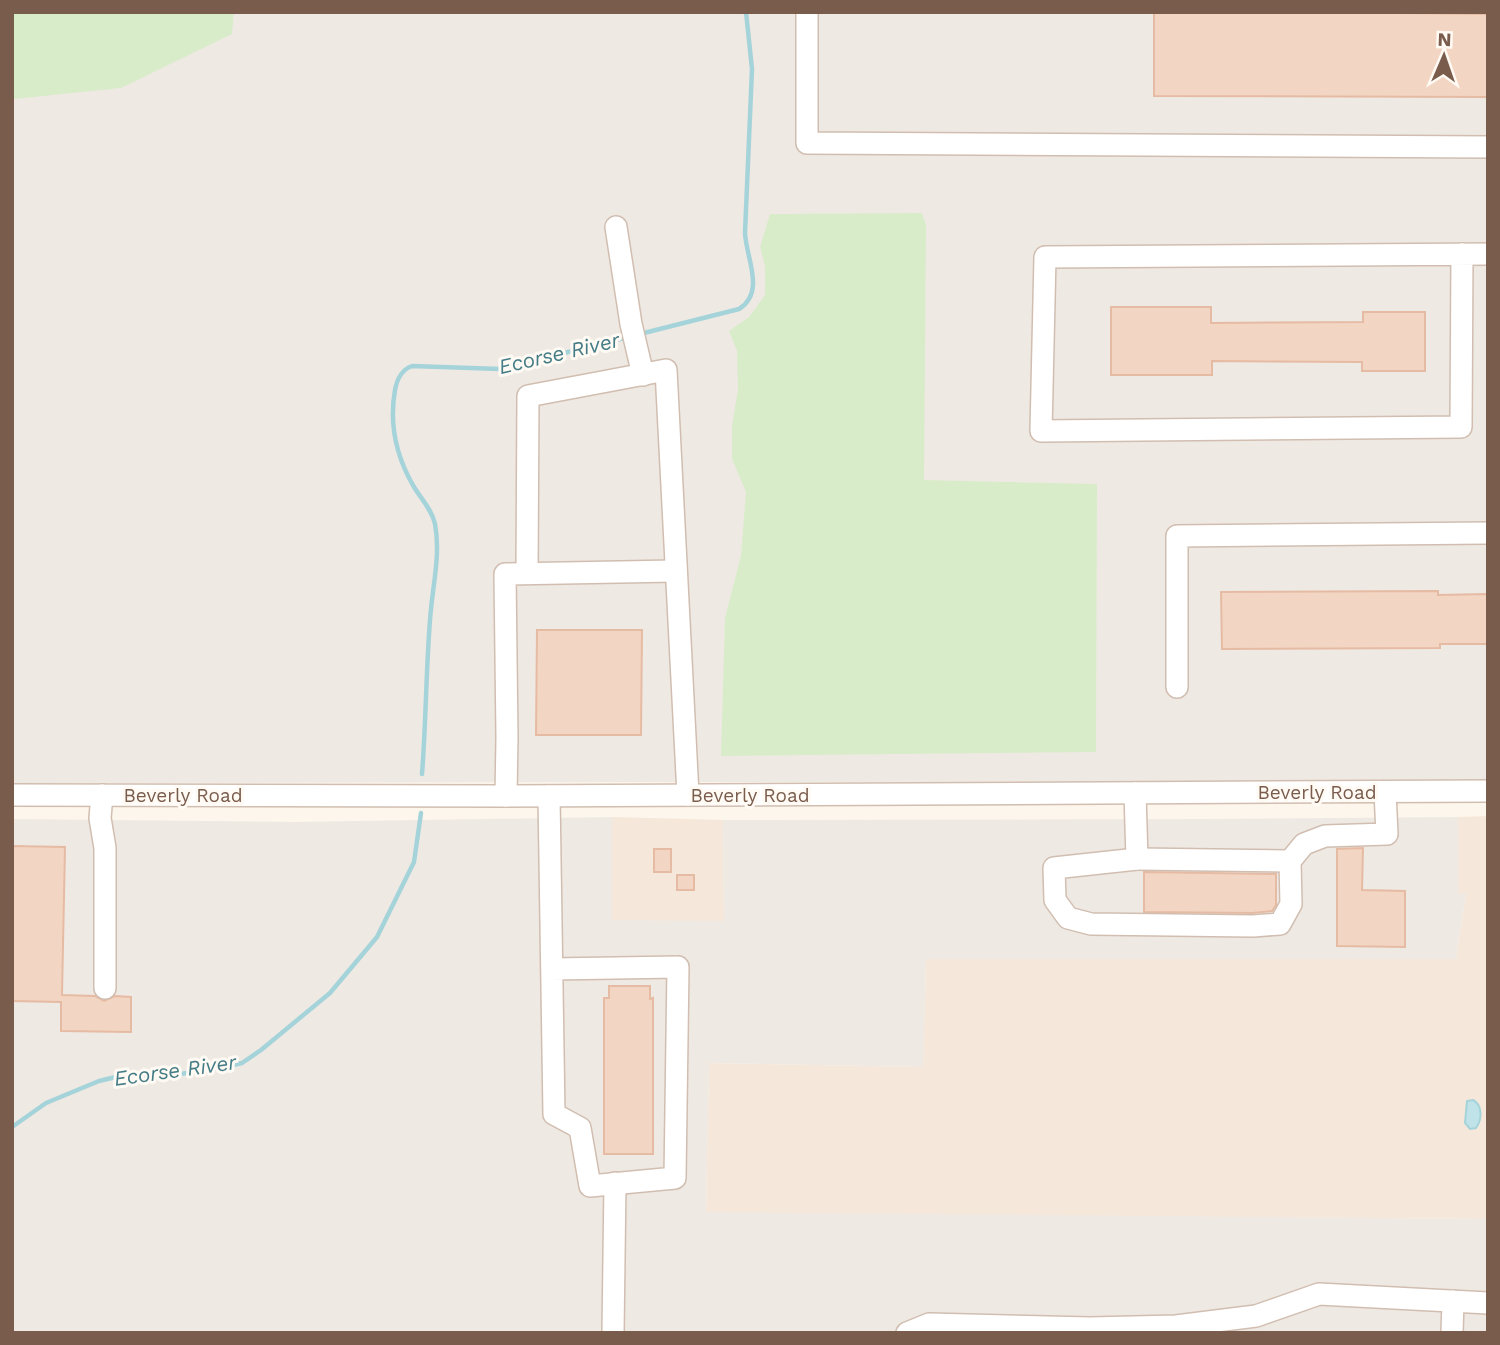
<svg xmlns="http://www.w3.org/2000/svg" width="1500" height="1345" font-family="'Work Sans',sans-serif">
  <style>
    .residential { fill: #f5e8da }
    .industrial { fill: #efe9e4 }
    .green { fill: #d8ecc9 }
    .water { fill: #bfe3e8; stroke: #a5d3da; stroke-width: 2 }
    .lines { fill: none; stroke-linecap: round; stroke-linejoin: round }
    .stream { stroke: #a5d3da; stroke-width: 4.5 }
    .building { fill: #f3d5c3; stroke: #e6bba3; stroke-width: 2 }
    .minor-casing { stroke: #d1beb0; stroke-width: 24 }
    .minor { stroke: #fff; stroke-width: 21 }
    .labels { text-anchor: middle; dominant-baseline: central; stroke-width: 6; stroke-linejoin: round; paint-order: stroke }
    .street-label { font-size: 19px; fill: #7a5c4d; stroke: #fffaf3 }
    .water-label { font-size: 21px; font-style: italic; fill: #437c86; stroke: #fffaf3 }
  </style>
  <rect width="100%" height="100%" fill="#fdf6ec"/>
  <g class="residential">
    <path d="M1488,816v403l-782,-6 3,-150 214,4 3,-108h530l10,-65h-8v-77z"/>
    <path d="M612,817l111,3 1,101h-113z"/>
  </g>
  <g class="industrial">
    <path d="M12,12h1476v769l-1476,2z"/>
    <path d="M612,817v103l112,1 -1,-101 481,-1 254,-2v76l8,1 -10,65h-530l-3,108 -214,-4 -3,149 782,7v114h-1476v-514l284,3z"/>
  </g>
  <g class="green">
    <path d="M12,12h222l-2,22 -111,54 -107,11z"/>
    <path d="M922,213l4,12 -2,255 173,4 -1,268 -375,4 4,-138 16,-62 5,-64 -14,-33v-33l6,-37 -1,-38 -8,-20 20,-14 16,-22v-29l-5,-19 10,-33z"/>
  </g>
  <path class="water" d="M1473,1100c10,5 9,20 3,28l-6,1 -5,-6 2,-22z"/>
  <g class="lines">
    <g class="stream">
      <path d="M640,334l99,-25c27,-17 7,-51 6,-76l7,-164 -6,-57"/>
      <path d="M422,774c4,-51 4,-103 8,-154 2,-32 11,-64 5,-96 -3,-14 -13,-24 -21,-37 -17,-29 -25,-63 -19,-97 2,-11 6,-20 17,-24l88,3 128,-32"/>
      <path d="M12,1127l34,-24 53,-22 21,-5 53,-1 48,-7 21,-5 19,-13 69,-57 47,-56 37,-75 7,-49"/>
    </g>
  </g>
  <g class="building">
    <path d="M1318,12l170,2v83l-334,-1v-83z"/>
    <path d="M1111,307h100v16l152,-1v-10h62v59h-63v-9l-150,-1v14h-101z"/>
    <path d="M1438,591v4l50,-1v50h-48v4l-218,1 -1,-57z"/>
    <path d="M537,630h105l-1,105h-105z"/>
    <path d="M12,846l53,1 -3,148 33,1 9,5 11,-5 16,1v35l-70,-1v-29l-49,-1z"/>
    <path d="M1363,848l-1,42 43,1v56l-68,-1v-97z"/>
    <rect x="654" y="849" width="17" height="23"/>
    <path d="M1144,872l132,2v31l-4,6 -19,2 -109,-1z"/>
    <rect x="677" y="875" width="17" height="15"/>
    <path d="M609,986h41v13l3,-1v156h-49v-156h5z"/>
  </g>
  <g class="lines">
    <defs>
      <g id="minor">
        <path d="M807,12v131l681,4"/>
        <path d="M616,227l15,97 12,51"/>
        <path d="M1462,254l-1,173 -420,4 4,-174 443,-3"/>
        <path d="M527,573l1,-177 138,-26 22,425"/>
        <path d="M1177,687v-151l311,-3"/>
        <path d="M1135,793l2,66 -83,9 1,32 13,18 23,6 162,2 27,-2 11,-20 -1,-43 14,-17 21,-8 62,-2 -2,-42"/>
        <path d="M12,795l494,1 982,-5"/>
        <path d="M102,795l-2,23 5,30v140"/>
        <path d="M506,796l1,-58 -2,-164 170,-3"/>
        <path d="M549,796l5,318 26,14 10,58 85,-8 3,-211 -126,2"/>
        <path d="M1137,859l153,2"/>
        <path d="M613,1333l2,-150"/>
        <path d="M907,1333l22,-9 161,4 86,-2 80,-10 63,-22 169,9"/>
        <path d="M1452,1333l1,-32"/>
      </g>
    </defs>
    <use href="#minor" class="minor-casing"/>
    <use href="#minor" class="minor"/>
  </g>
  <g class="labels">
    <g class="street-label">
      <text x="1317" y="792">Beverly Road</text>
      <text x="183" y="795">Beverly Road</text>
      <text x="750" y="795">Beverly Road</text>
    </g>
    <g class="water-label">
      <text transform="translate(559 353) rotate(-13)">Ecorse River</text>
      <text transform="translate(175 1070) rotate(-8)">Ecorse River</text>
    </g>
  </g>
  <rect width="1500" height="1345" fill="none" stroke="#7a5c4d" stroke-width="28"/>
  <g transform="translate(1444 56) rotate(2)" stroke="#fffaf3" stroke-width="5" paint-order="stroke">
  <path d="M0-5L12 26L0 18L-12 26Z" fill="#7a5c4d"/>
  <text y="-10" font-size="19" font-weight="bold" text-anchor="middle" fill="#7a5c4d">N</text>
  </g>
</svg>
